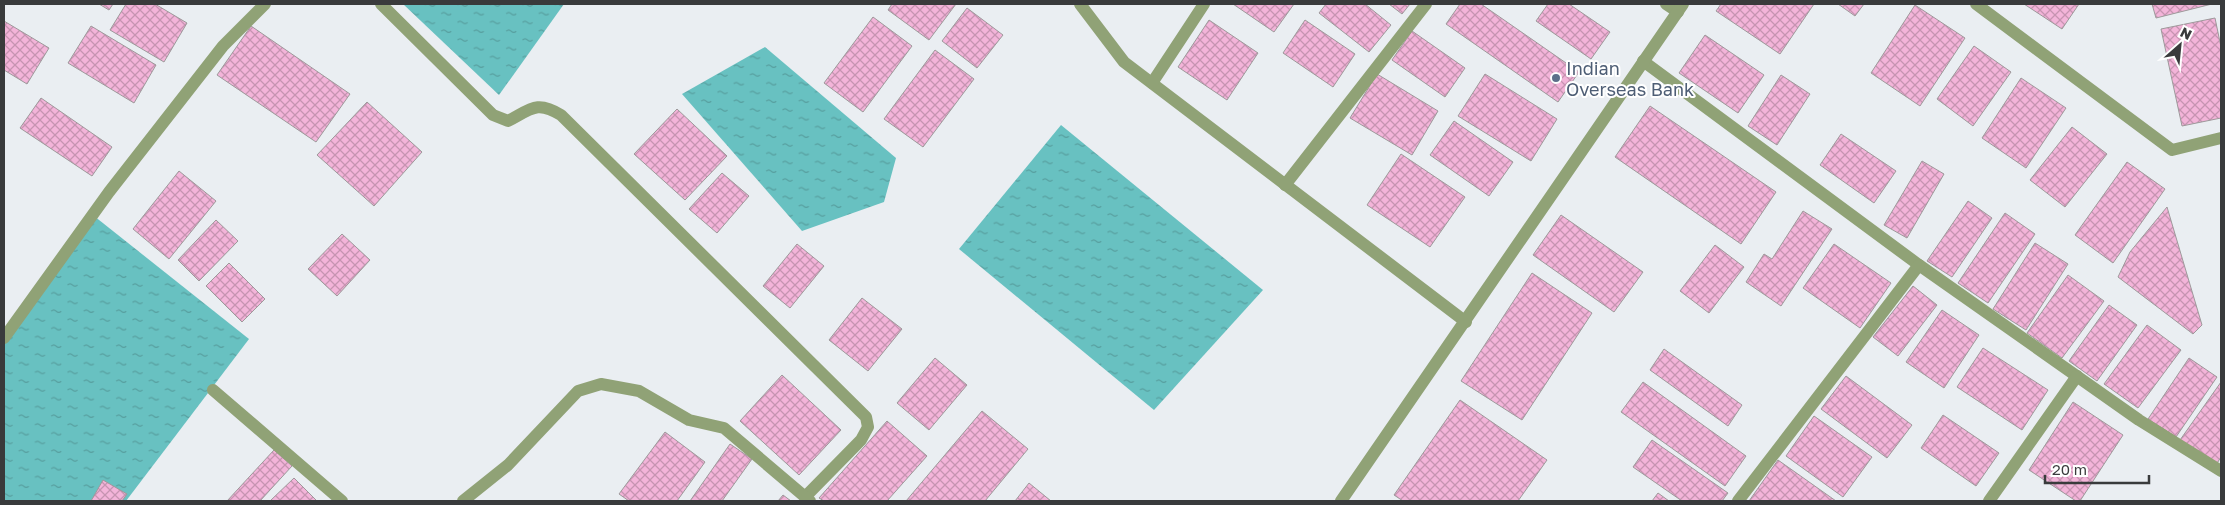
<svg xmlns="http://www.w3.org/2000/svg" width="2225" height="505" font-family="'Golos Text',sans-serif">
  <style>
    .water { fill: url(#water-ripples) }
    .building { fill: url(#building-cross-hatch); stroke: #9e999b }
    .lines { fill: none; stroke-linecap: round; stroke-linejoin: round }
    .minor { stroke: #90a276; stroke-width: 12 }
    .service-dot { fill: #5c6f8a; stroke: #fff; stroke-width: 2 }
    .labels { text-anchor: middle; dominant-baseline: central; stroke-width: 4; stroke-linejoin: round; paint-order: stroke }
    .service-label { font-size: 18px; fill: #4e5e75; stroke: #fff; text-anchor: start }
  </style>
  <defs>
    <pattern id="water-ripples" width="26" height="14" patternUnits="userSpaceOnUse" patternTransform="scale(1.25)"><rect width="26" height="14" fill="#68c1c1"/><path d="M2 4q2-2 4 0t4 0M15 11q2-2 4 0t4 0" fill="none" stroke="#579e9e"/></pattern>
    <pattern id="building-cross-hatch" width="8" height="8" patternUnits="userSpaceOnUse" patternTransform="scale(1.25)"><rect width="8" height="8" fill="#f3b4d9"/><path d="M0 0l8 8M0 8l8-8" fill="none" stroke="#c694b1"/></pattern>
  </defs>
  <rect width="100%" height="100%" fill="#eaeef2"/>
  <g class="water">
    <path d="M403,4h161l-65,91z"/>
    <path d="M765,47l131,111 -12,44 -82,29 -120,-137z"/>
    <path d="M1061,125l202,165 -109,120 -195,-161z"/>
    <path d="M89,212l160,127 -123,162h-122v-164z"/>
  </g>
  <g class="building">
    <path d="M99,4h14l-4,6z"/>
    <path d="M126,4h29l32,19 -23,39 -54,-32z"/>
    <path d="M892,4h64l-27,36 -41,-30z"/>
    <path d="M1233,4h61l-20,28z"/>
    <path d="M1326,4h39l26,21 -22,27 -50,-39z"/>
    <path d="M1389,4h21l-8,10z"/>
    <path d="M1460,4h21l98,68 -21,30 -112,-78z"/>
    <path d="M1548,4h21l41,28 -19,27 -55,-38z"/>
    <path d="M1721,4h93l-34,50 -64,-43z"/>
    <path d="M1838,4h26l-9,12z"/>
    <path d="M2024,4h55l-17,25z"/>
    <path d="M2152,4h60l-56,14z"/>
    <path d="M1915,5l50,33 -45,68 -49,-33z"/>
    <path d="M967,8l36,27 -26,33 -35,-27z"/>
    <path d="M873,17l39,29 -49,66 -39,-29z"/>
    <path d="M2215,18l6,29v71l-39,8 -21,-97z"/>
    <path d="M1209,20l49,33 -31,47 -49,-33z"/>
    <path d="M1305,20l50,34 -22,33 -50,-34z"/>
    <path d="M4,21l45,27 -22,36 -23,-14z"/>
    <path d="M91,26l65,39 -22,38 -66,-40z"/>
    <path d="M251,26l99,68 -34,48 -99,-67z"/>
    <path d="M1412,31l53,37 -20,29 -53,-37z"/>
    <path d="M1705,35l59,40 -26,38 -59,-40z"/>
    <path d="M1974,46l37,26 -38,54 -36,-27z"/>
    <path d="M935,50l39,29 -51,68 -39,-28z"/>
    <path d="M1377,74l61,37 -26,44 -62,-37z"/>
    <path d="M1485,74l72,45 -26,42 -73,-45z"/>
    <path d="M1781,75l29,19 -33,51 -29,-19z"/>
    <path d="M2021,78l45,30 -40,60 -44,-30z"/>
    <path d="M41,98l71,49 -20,29 -72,-48z"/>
    <path d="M367,102l55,50 -48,54 -57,-51z"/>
    <path d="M1650,106l126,86 -35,52 -126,-87z"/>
    <path d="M677,109l50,47 -42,44 -51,-46z"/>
    <path d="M1454,121l59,41 -24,34 -59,-41z"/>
    <path d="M2072,127l35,27 -42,53 -35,-27z"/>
    <path d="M1841,134l55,37 -22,32 -54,-38z"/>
    <path d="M1401,154l64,43 -35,50 -63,-42z"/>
    <path d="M1922,161l22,13 -37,64 -23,-13z"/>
    <path d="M2127,162l38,27 -52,74 -38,-28z"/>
    <path d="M179,171l37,30 -47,58 -36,-30z"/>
    <path d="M722,173l27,23 -32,37 -28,-24z"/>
    <path d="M1968,201l24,17 -40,59 -25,-16z"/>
    <path d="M2167,207l35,118 -9,9 -75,-57 12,-25z"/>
    <path d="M1803,211l29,18 -51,77 -35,-24 18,-28 8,5z"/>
    <path d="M2005,213l30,21 -47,69 -30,-20z"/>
    <path d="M1561,215l82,57 -29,40 -81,-57z"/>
    <path d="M216,220l22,21 -39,40 -21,-21z"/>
    <path d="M342,234l28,26 -33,36 -29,-27z"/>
    <path d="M2035,243l33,21 -42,66 -33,-21z"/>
    <path d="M797,244l27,22 -34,42 -27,-22z"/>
    <path d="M1834,244l57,39 -31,45 -57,-40z"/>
    <path d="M1715,245l29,22 -35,46 -29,-22z"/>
    <path d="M229,263l36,36 -23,23 -36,-36z"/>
    <path d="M1532,273l60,40 -70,107 -61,-39z"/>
    <path d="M2068,275l36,26 -42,57 -35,-25z"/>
    <path d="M1913,286l24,19 -39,51 -25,-19z"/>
    <path d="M862,298l40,31 -34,42 -39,-31z"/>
    <path d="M2109,305l28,20 -40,56 -28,-20z"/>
    <path d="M1942,310l37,25 -35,53 -38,-26z"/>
    <path d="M2147,325l34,25 -43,58 -34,-24z"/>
    <path d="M1983,348l65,42 -26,40 -65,-43z"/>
    <path d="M1664,349l78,56 -14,21 -78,-56z"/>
    <path d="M935,358l32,27 -38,45 -32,-27z"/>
    <path d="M2189,358l28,19 -41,60 -28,-18z"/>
    <path d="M782,375l59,55 -42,45 -59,-54z"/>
    <path d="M1846,376l66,49 -25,33 -66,-49z"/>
    <path d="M1643,382l103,74 -21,30 -104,-74z"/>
    <path d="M2221,382v75l-5,8 -36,-25z"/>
    <path d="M1460,400l87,60 -29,41h-115l-9,-6z"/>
    <path d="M2073,402l50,33 -43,66h-4l-47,-31z"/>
    <path d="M982,411l46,38 -43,52h-79z"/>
    <path d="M1943,415l56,38 -23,33 -55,-38z"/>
    <path d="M1814,416l58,41 -29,40 -57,-41z"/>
    <path d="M887,421l40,35 -40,45h-63l-5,-3z"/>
    <path d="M665,432l40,30 -28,39h-48l-10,-7z"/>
    <path d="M1652,440l76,53 -6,8h-40l-49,-34z"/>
    <path d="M730,444l22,15 -30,42h-32z"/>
    <path d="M274,450l18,16 -32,35h-33z"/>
    <path d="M1778,460l58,41h-87z"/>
    <path d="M294,478l23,23h-47z"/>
    <path d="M103,480l24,14 -5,7h-31z"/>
    <path d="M1029,483l22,18h-36z"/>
    <path d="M1658,493l11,8h-17z"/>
    <path d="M783,495l8,6h-13z"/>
  </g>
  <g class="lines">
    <g class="minor">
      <path d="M381,4l112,111 15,6c23,-12 29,-21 53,-6l305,302 2,10 -7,13 -56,57"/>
      <path d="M1080,4l44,58 342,260"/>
      <path d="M1666,4l12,8"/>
      <path d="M1976,4l196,146 49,-12"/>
      <path d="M1643,61l276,204 220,155 82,51"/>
      <path d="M1152,83l52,-79"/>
      <path d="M1285,185l141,-181"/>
      <path d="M4,338l105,-146 114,-146 42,-42"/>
      <path d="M213,390l129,111"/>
      <path d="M463,501l45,-36 70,-74 23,-7 38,7 50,29 35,8 86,73"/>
      <path d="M1341,501l342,-497"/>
      <path d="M1738,501l181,-236"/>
      <path d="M1989,501l88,-125"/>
    </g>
  </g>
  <circle class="service-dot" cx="1556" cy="78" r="5"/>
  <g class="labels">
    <g class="service-label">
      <text x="1566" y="68">Indian<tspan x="1566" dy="21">Overseas Bank</tspan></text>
    </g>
  </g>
  <rect width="2225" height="505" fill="none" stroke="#393b3c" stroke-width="10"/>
  <g transform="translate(2180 45) rotate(27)" stroke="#ffffff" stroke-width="4" paint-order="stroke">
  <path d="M0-4L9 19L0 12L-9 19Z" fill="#393b3c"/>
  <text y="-8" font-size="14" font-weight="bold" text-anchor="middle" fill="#393b3c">N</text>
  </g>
  <path d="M2045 475v8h104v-8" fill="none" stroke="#393b3c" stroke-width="2.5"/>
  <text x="2052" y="475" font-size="15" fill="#393b3c" stroke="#ffffff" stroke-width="4" paint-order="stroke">20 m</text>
</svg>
